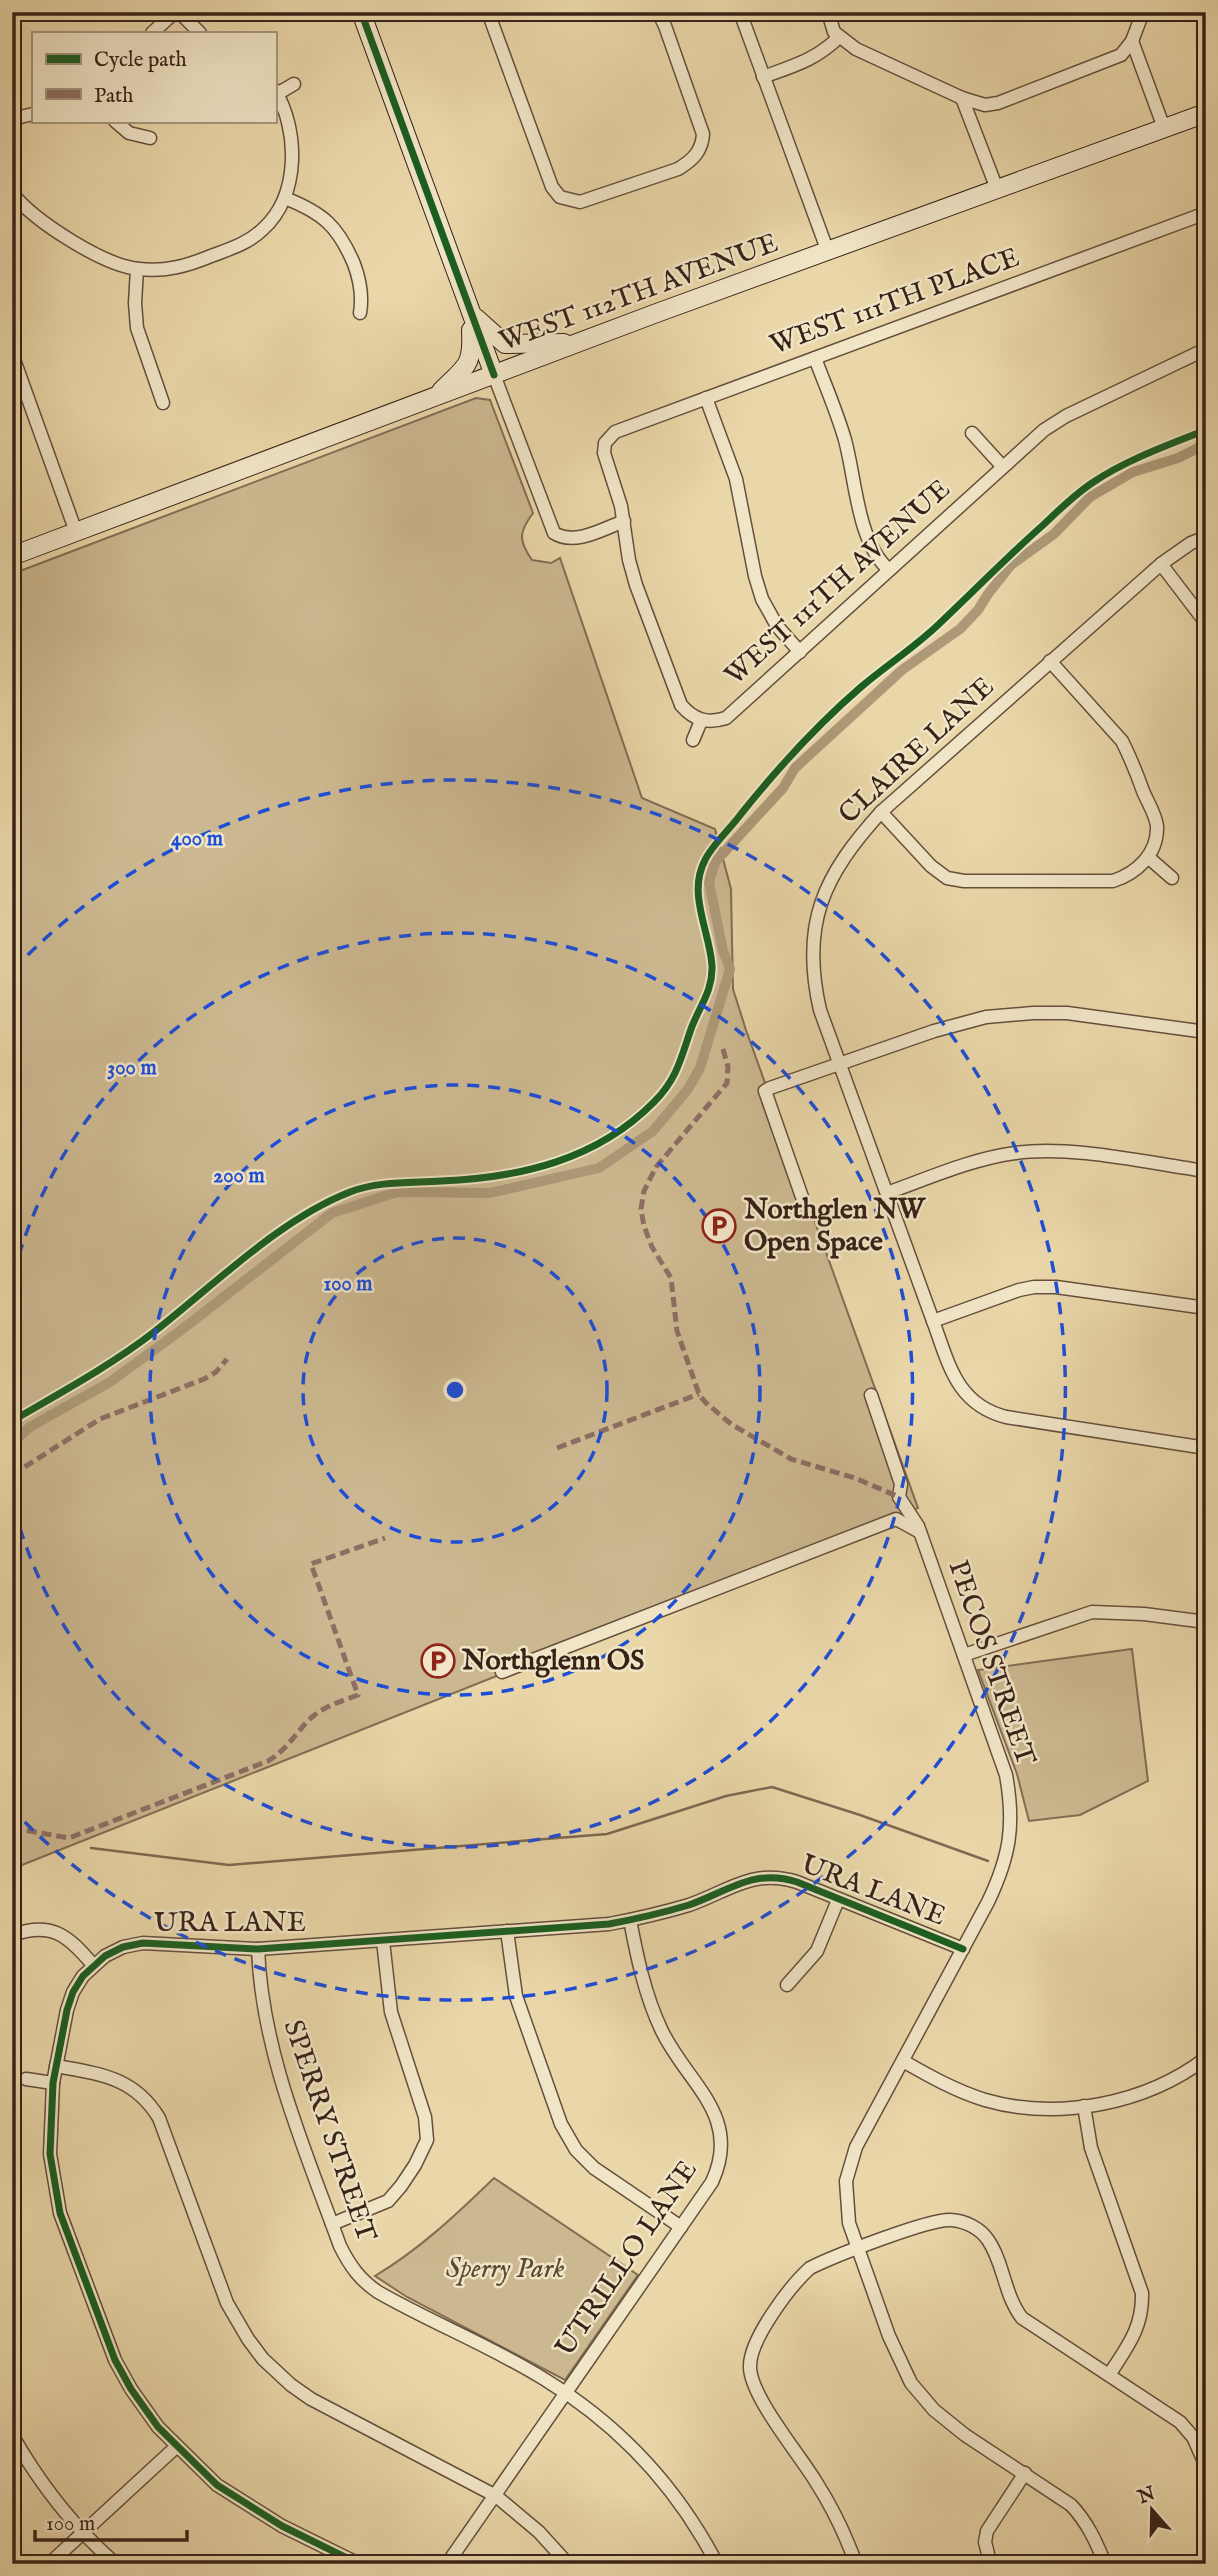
<svg xmlns="http://www.w3.org/2000/svg" width="1218" height="2576" font-family="'IM FELL English',serif">
  <style>
    .green { fill: #ccb890; stroke: #826d54; stroke-width: 2 }
    .lines { fill: none; stroke-linecap: round; stroke-linejoin: round }
    .stream { stroke: #7e6952; stroke-width: 2.5 }
    .canal { stroke: #ad9978; stroke-width: 10 }
    .street-casing { stroke: #644f3c; stroke-width: 15 }
    .secondary-casing { stroke: #372218; stroke-width: 20 }
    .street { stroke: #f1e5c7; stroke-width: 12 }
    .secondary { stroke: #f1e5c7; stroke-width: 18 }
    .quiet { stroke: #8d6e63; stroke-width: 5; stroke-dasharray: 10 5; stroke-linecap: butt }
    .cycleway-casing { stroke: #f1e5c7; stroke-width: 11 }
    .cycleway { stroke: #1b5e20; stroke-width: 7 }
    .ring { fill: none; stroke: #1d4ed8; stroke-width: 3.5; stroke-dasharray: 12 9 }
    .labels { text-anchor: middle; dominant-baseline: central; stroke-width: 5; stroke-linejoin: round; paint-order: stroke }
    .street-label { font-size: 28px; fill: #372218; stroke: #f1e5c7 }
    .poi-label { font-size: 28px; font-weight: bold; fill: #372218; stroke: #f1e5c7; text-anchor: start }
    .park-label { font-size: 28px; font-style: italic; fill: #5c4836; stroke: #f1e5c7 }
    .centre { fill: #1d4ed8; stroke: #f1e5c7; stroke-width: 3.5 }
    .ring-label { font-size: 21px; text-anchor: middle; font-weight: bold; fill: #1d4ed8; stroke: #f1e5c7; stroke-width: 5; stroke-linejoin: round; paint-order: stroke }
  </style>
  <rect width="100%" height="100%" fill="#ead7a9"/>
  <filter id="stains"><feTurbulence type="fractalNoise" baseFrequency=".00286" numOctaves="4"/><feColorMatrix values="0 0 0 0 .2 0 0 0 0 .09 0 0 0 0 .02 0 0 0 .5 -.17"/></filter>
  <radialGradient id="worn" r=".72"><stop offset=".6" stop-color="#630" stop-opacity="0"/><stop offset="1" stop-color="#630" stop-opacity=".3"/></radialGradient>
  <g class="green">
    <path d="M476,398l14,2 43,113c-14,19 -15,27 -1,47l19,3 9,-5 82,240 73,31 16,60 2,100 13,41 172,478 -906,361v-1295z"/>
    <path d="M1132,1649l16,132 -68,34 -51,6 -12,-47 -39,-104z"/>
    <path d="M494,2178l144,97 -73,105 -158,-83 -32,-21c45,-27 82,-62 119,-98z"/>
  </g>
  <g class="lines">
    <path class="stream" d="M91,1848l138,17 378,-31 119,-38 46,-9 88,28 128,46"/>
    <path class="canal" d="M12,1443l18,-16 80,-45 70,-51 152,-118 65,-21 93,1 109,-25 54,-37 35,-42 12,-21 30,-99 -7,-18 -14,-69 6,-20 68,-74 12,-20 107,-98 58,-41 18,-19 10,-16 23,-29 43,-31 36,-37 43,-25 45,-14 28,-14"/>
    <defs>
      <g id="street">
        <path d="M179,12l21,21"/>
        <path d="M488,12l64,175 8,10 20,5 98,-33c15,-9 24,-18 25,-35l-38,-108 -7,-14"/>
        <path d="M740,12l88,240"/>
        <path d="M828,12l6,20 22,17 106,49 23,7 13,-2 123,-48 11,-14 11,-29"/>
        <path d="M152,33l23,-21"/>
        <path d="M1132,41l32,87"/>
        <path d="M763,77c30,-11 53,-17 76,-40"/>
        <path d="M277,94l17,-10"/>
        <path d="M962,98l35,91"/>
        <path d="M12,119l21,-5"/>
        <path d="M115,121l14,12 21,5"/>
        <path d="M12,193c22,28 92,73 127,76 26,3 48,-3 72,-13 19,-7 38,-13 52,-27 37,-33 36,-99 12,-139"/>
        <path d="M285,198c38,15 53,28 69,66 6,16 9,31 6,49"/>
        <path d="M1206,213l-591,219 -10,11 -1,10 17,53 8,54 7,25 45,120c13,15 26,19 45,13l318,-288 22,-14 140,-67"/>
        <path d="M137,269l-2,34 2,25 26,75"/>
        <path d="M12,354l64,178"/>
        <path d="M815,358c10,27 22,54 30,82 11,40 12,102 44,130"/>
        <path d="M494,375l60,158c21,13 49,-4 70,-12"/>
        <path d="M706,398l30,81 19,97 7,23 15,27 23,26"/>
        <path d="M972,433l30,33"/>
        <path d="M1206,537l-15,6 -30,21 -280,248c-57,63 -81,111 -61,198l113,311c16,43 23,83 73,96l200,31"/>
        <path d="M1161,564l45,59"/>
        <path d="M693,740l8,-19"/>
        <path d="M881,812l50,54 16,12 17,3h149c24,-8 45,-27 44,-55 -1,-11 -10,-25 -14,-35 -6,-17 -13,-34 -21,-50l-72,-80"/>
        <path d="M1149,858l23,20"/>
        <path d="M887,1193c42,-15 84,-34 128,-40 58,-8 132,10 191,18"/>
        <path d="M802,1197l-37,-106 5,-3 164,-57 52,-14 47,-4h34l139,19"/>
        <path d="M933,1321l86,-31 15,-3h22l150,21"/>
        <path d="M871,1395l30,89 -2,13 19,29 88,249c9,50 4,81 -18,127l-132,245 -10,34 3,42 40,113 22,47 23,27 31,25 106,70c16,17 25,36 34,59"/>
        <path d="M964,1655l128,-43 52,2 62,8"/>
        <path d="M502,1672l394,-153 22,12"/>
        <path d="M507,1931l9,65 45,128 15,26 18,18 87,59"/>
        <path d="M12,1935c39,-14 56,0 81,30"/>
        <path d="M258,1949c4,104 47,200 82,297 10,20 20,34 38,46 54,31 113,54 166,87 74,45 133,108 173,185"/>
        <path d="M787,1985l30,-34 21,-51"/>
        <path d="M903,2061c26,15 53,30 82,39 73,21 161,4 221,-42"/>
        <path d="M56,2066c44,8 78,11 103,52l68,185 21,36 15,20 28,26 20,14 185,97 43,36 29,32"/>
        <path d="M26,2079l27,4"/>
        <path d="M1084,2106l7,42 51,145c1,35 -15,54 -33,82"/>
        <path d="M332,2224l56,-23 13,-15 14,-21 12,-25 -2,-23 -34,-105 -8,-71"/>
        <path d="M12,2435c27,47 62,93 104,129"/>
        <path d="M988,2554l-3,-12 2,-11 38,-58"/>
        <path d="M49,2564l127,-117"/>
        <path d="M359,2564l-77,-38 -65,-41 -59,-58 -27,-38 -16,-29 -55,-147 -10,-59 3,-71 14,-73 6,-18 10,-16 22,-20 18,-9 20,-4 115,6 351,-25c27,-5 53,-11 80,-19 40,-14 64,-37 108,-23l166,67"/>
        <path d="M447,2564l265,-382c31,-67 -26,-99 -51,-153 -16,-34 -24,-72 -31,-109"/>
        <path d="M856,2564c-10,-28 -24,-57 -40,-82 -16,-27 -66,-86 -66,-115 -1,-27 40,-81 60,-99 22,-11 120,-50 141,-48 14,1 29,8 37,20 16,23 16,55 34,78l158,104 13,15 13,29"/>
      </g>
      <g id="secondary">
        <path d="M361,12l133,363"/>
        <path d="M476,318l29,26 59,-1"/>
        <path d="M441,391c25,-25 32,-24 30,-61"/>
        <path d="M12,556l642,-242 552,-201"/>
      </g>
    </defs>
    <use href="#street" class="street-casing"/>
    <use href="#secondary" class="secondary-casing"/>
    <use href="#street" class="street"/>
    <use href="#secondary" class="secondary"/>
    <g class="quiet">
      <path d="M723,1049l5,18 -1,16 -71,84 -12,24 -3,18 3,17 8,21 19,31 6,53 22,63 6,8 26,22 60,35 64,19 44,19"/>
      <path d="M557,1448l142,-54"/>
      <path d="M12,1475l88,-56 104,-40 12,-7 11,-13"/>
      <path d="M12,1828l57,10 199,-77c19,-11 28,-29 44,-44 13,-11 30,-16 46,-22l-47,-131 74,-26"/>
    </g>
    <defs>
      <g id="cycleway">
        <path d="M361,12l133,363"/>
        <path d="M12,1421c48,-28 98,-55 142,-89 59,-46 126,-113 196,-140 28,-11 61,-9 91,-11 78,-3 156,-21 213,-79 23,-23 27,-44 37,-73 8,-22 22,-38 21,-63 -2,-34 -25,-72 -7,-106 8,-16 25,-31 36,-46 36,-45 76,-89 120,-127 26,-22 54,-40 78,-63 35,-33 67,-66 103,-98 16,-15 32,-31 50,-43 34,-23 76,-38 114,-53"/>
        <path d="M359,2564l-77,-38 -65,-41 -59,-58 -27,-38 -16,-29 -55,-147 -10,-59 3,-71 14,-73 6,-18 10,-16 22,-20 18,-9 20,-4 115,6 351,-25c27,-5 53,-11 80,-19 40,-14 64,-37 108,-23l166,67"/>
      </g>
    </defs>
    <use href="#cycleway" class="cycleway-casing"/>
    <use href="#cycleway" class="cycleway"/>
  </g>
  <g class="ring">
    <circle cx="455" cy="1390" r="152"/>
    <circle cx="455" cy="1390" r="305"/>
    <path d="M13 1276A457 457 0 1 1 13 1504"/>
    <path d="M13 970A610 610 0 1 1 13 1810"/>
  </g>
  <defs>
    <symbol id="parking-ring" viewBox="-11 -11 22 22"><circle r="9.5" fill="#f1e5c7" stroke="#8f2418" stroke-width="1.5"/><path d="M-3.5-5.5H1a3.5 3.5 0 0 1 0 7H-1V5.5H-3.5ZM-1-3.4V-.6H.8a1.4 1.4 0 0 0 0-2.8Z" fill="#8f2418"/></symbol>
  </defs>
  <g fill-rule="evenodd">
    <use href="#parking-ring" x="700" y="1207" width="38" height="38"/>
    <use href="#parking-ring" x="419" y="1642" width="38" height="38"/>
  </g>
  <g class="labels">
    <g class="street-label">
      <text transform="translate(639 293) rotate(-20)">WEST 112TH AVENUE</text>
      <text transform="translate(895 302) rotate(-20)">WEST 111TH PLACE</text>
      <text transform="translate(838 583) rotate(-42)">WEST 111TH AVENUE</text>
      <text transform="translate(917 751) rotate(-43)">CLAIRE LANE</text>
      <text transform="translate(991 1663) rotate(71)">PECOS STREET</text>
      <text transform="translate(873 1891) rotate(21)">URA LANE</text>
      <text x="230" y="1923">URA LANE</text>
      <text transform="translate(329 2131) rotate(71)">SPERRY STREET</text>
      <text transform="translate(627 2259) rotate(-56)">UTRILLO LANE</text>
    </g>
    <g class="poi-label">
      <text x="744" y="1210">Northglen NW<tspan x="744" dy="32">Open Space</tspan></text>
      <text x="462" y="1661">Northglenn OS</text>
    </g>
    <g class="park-label">
      <text x="505" y="2269">Sperry Park</text>
    </g>
  </g>
  <circle cx="455" cy="1390" r="10" class="centre"/>
  <g class="ring-label">
    <text x="197" y="845">400 m</text>
    <text x="132" y="1074">300 m</text>
    <text x="239" y="1182">200 m</text>
    <text x="348" y="1290">100 m</text>
  </g>
  <rect width="1218" height="2576" fill="none" stroke="#ead7a9" stroke-width="42"/>
  <rect x="14" y="14" width="1190" height="2548" fill="none" stroke="#372218" stroke-width="3.5"/>
  <rect x="21" y="21" width="1176" height="2534" fill="none" stroke="#372218" stroke-width="2"/>
  <rect x="32" y="32" width="245" height="91" fill="#f1e5c7" stroke="#a79781" stroke-width="2"/>
  <rect x="46" y="54" width="35" height="10" fill="#1b5e20" stroke="#a79781" stroke-width="2"/>
  <text x="94" y="66" font-size="21" fill="#372218">Cycle path</text>
  <rect x="46" y="89" width="35" height="10" fill="#8d6e63" stroke="#a79781" stroke-width="2"/>
  <text x="94" y="102" font-size="21" fill="#372218">Path</text>
  <g transform="translate(1152 2510) rotate(340)" stroke="#f1e5c7" stroke-width="5" paint-order="stroke">
  <path d="M0-5L12 26L0 18L-12 26Z" fill="#372218"/>
  <text y="-10" font-size="19" font-weight="bold" text-anchor="middle" fill="#372218">N</text>
  </g>
  <path d="M35 2530v10h152v-10" fill="none" stroke="#372218" stroke-width="3.5"/>
  <text x="46" y="2530" font-size="21" fill="#372218" stroke="#f1e5c7" stroke-width="5" paint-order="stroke">100 m</text>
  <rect width="100%" height="100%" filter="url(#stains)"/>
  <rect width="100%" height="100%" fill="url(#worn)"/>
</svg>
